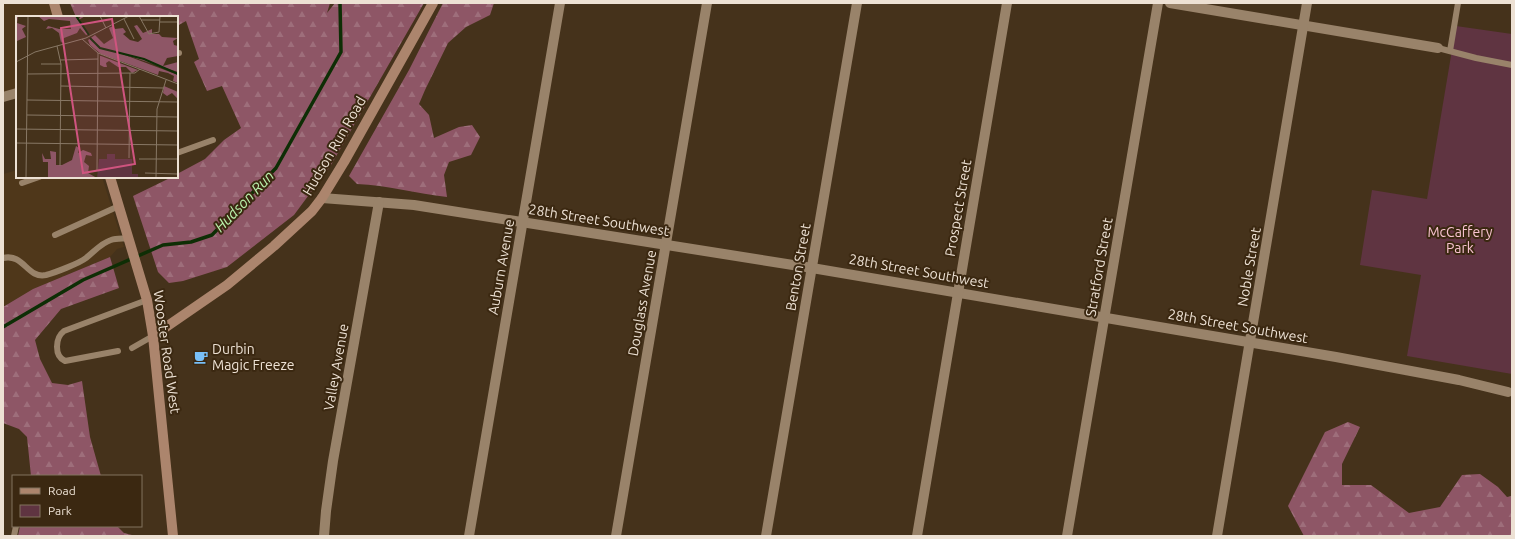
<svg xmlns="http://www.w3.org/2000/svg" width="1515" height="539" font-family="Ubuntu,sans-serif">
  <style>
    .built { fill: #4f371a }
    .green { fill: #5f3441 }
    .forest { fill: url(#forest-firs) }
    .lines { fill: none; stroke-linecap: round; stroke-linejoin: round }
    .stream { stroke: #0e2e05; stroke-width: 3.5 }
    .service { stroke: #99836a; stroke-width: 6 }
    .minor { stroke: #99836a; stroke-width: 10 }
    .secondary { stroke: #ac856d; stroke-width: 10 }
    .labels { text-anchor: middle; dominant-baseline: central; stroke-width: 4; stroke-linejoin: round; paint-order: stroke }
    .street-label { font-size: 14px; fill: #ede1d4; stroke: #3b2811 }
    .park-label { font-size: 14px; fill: #f8c2d0; stroke: #3b2811 }
    .poi-label { font-size: 14px; fill: #ede1d4; stroke: #3b2811; text-anchor: start }
    .water-label { font-size: 15px; font-style: italic; fill: #baf1ac; stroke: #3b2811 }
    .inset-river { fill: none; stroke: #0e2e05; stroke-width: 2 }
    .inset-road { fill: none; stroke: #887865; stroke-width: 1 }
    .view { fill: #cf547f; fill-opacity: 0.15; stroke: #cf547f; stroke-width: 2 }
    .inset-edge { fill: none; stroke: #ede1d4; stroke-width: 2 }
  </style>
  <defs>
    <pattern id="forest-firs" width="22" height="20" patternUnits="userSpaceOnUse"><rect width="22" height="20" fill="#8e5666"/><path d="M5 1l3.5 6h-7zM16 11l3.5 6h-7z" fill="#9e6e7b"/></pattern>
  </defs>
  <rect width="100%" height="100%" fill="#45321b"/>
  <g class="built">
    <path d="M3,3h48l5,14h-39v73l-14,4z"/>
    <path d="M17,170v7h85l22,70 -7,2 -7,8 -77,32 -30,18v-133z"/>
  </g>
  <path class="green" d="M1456,26l56,8v340l-105,-18 14,-81 -61,-10 12,-75 55,9z"/>
  <g class="forest">
    <path d="M70,3h260l-3,10 8,-10h89l-93,162 -37,50 -67,52 -44,14 -14,2 -11,-11 -25,-76 39,-19h5v-3l28,-15 19,-19 17,-12 -19,-42 -15,5 -13,-29 5,-3 -13,-38 -9,5v-9h-101z"/>
    <path d="M443,3h51l-4,12 -24,12 -18,16 -23,47 -6,14 10,11 5,23 25,-11 13,-2 8,12 -9,18 -22,7 -5,13 3,22c-30,-3 -60,-12 -90,-13l-8,-8 60,-106z"/>
    <path d="M110,257l9,31 -58,21 -26,31 5,19 12,24 16,2 14,-4 8,56 11,39h-70l-4,-39 -8,-8 -16,-6v-116l30,-18z"/>
    <path d="M1348,422l12,5 -18,37v21h29l38,28 31,-6 22,-32 18,-1 18,13 9,10 5,-1v40h-208l-16,-30 37,-74z"/>
    <path d="M20,526h97l7,7 12,3h-118z"/>
  </g>
  <g class="lines">
    <path class="stream" d="M3,327l80,-47 80,-35 28,-3 21,-7 64,-67 65,-116 -1,-49"/>
    <g class="service">
      <path d="M1438,48l38,10 36,7"/>
      <path d="M1450,51l8,-48"/>
      <path d="M177,53h2"/>
      <path d="M177,153l36,-13"/>
      <path d="M22,183l17,-6"/>
      <path d="M55,235l64,-29"/>
      <path d="M3,258c21,-5 24,21 43,17 8,-2 34,-12 40,-17 8,-6 15,-15 25,-18 6,-2 13,-1 18,-2"/>
      <path d="M132,348l21,-12"/>
      <path d="M118,351l-53,10c-11,-5 -10,-23 -1,-30l83,-31"/>
      <path d="M14,536l2,-10"/>
    </g>
    <g class="minor">
      <path d="M1170,3l268,45"/>
      <path d="M3,97l14,-4"/>
      <path d="M322,198l92,7 398,63 524,89 123,23 49,12"/>
      <path d="M324,536l2,-25 7,-50 46,-259"/>
      <path d="M469,536l91,-533"/>
      <path d="M616,536l91,-533"/>
      <path d="M766,536l91,-533"/>
      <path d="M917,536l90,-533"/>
      <path d="M1067,536l91,-533"/>
      <path d="M1217,536l90,-533"/>
    </g>
    <g class="secondary">
      <path d="M54,3l4,14"/>
      <path d="M110,177l37,123 6,36 20,200"/>
      <path d="M153,336l74,-51 47,-39 38,-35 10,-13 22,-36 89,-159"/>
    </g>
  </g>
  <defs>
    <symbol id="cafe-bare" viewBox="-9 -9 18 18"><path d="M-5.5-4.5H6V0H3Q3 3.5 0 3.5H-2.5Q-5.5 3.5-5.5 0ZM3-3.2v2h1.7v-2ZM-6 4.5H4V6H-6Z" fill="#78bff7" stroke="#3b2811" stroke-width="2.5" paint-order="stroke"/></symbol>
  </defs>
  <g fill-rule="evenodd">
    <use href="#cafe-bare" x="191" y="347" width="20" height="20"/>
  </g>
  <g class="labels">
    <g class="street-label">
      <text transform="translate(334 146) rotate(-60)">Hudson Run Road</text>
      <text transform="translate(958 208) rotate(-80)">Prospect Street</text>
      <text transform="translate(599 220) rotate(9)">28th Street Southwest</text>
      <text transform="translate(501 267) rotate(-80)">Auburn Avenue</text>
      <text transform="translate(798 267) rotate(-80)">Benton Street</text>
      <text transform="translate(1099 267) rotate(-80)">Stratford Street</text>
      <text transform="translate(1249 267) rotate(-80)">Noble Street</text>
      <text transform="translate(919 271) rotate(10)">28th Street Southwest</text>
      <text transform="translate(642 303) rotate(-80)">Douglass Avenue</text>
      <text transform="translate(1238 326) rotate(10)">28th Street Southwest</text>
      <text transform="translate(167 352) rotate(82)">Wooster Road West</text>
      <text transform="translate(336 367) rotate(-80)">Valley Avenue</text>
    </g>
    <g class="park-label">
      <text x="1460" y="232">McCaffery<tspan x="1460" dy="16">Park</tspan></text>
    </g>
    <g class="poi-label">
      <text x="212" y="349">Durbin<tspan x="212" dy="16">Magic Freeze</tspan></text>
    </g>
    <g class="water-label">
      <text transform="translate(244 201) rotate(-46)">Hudson Run</text>
    </g>
  </g>
  <g transform="translate(16 16)">
    <rect width="162" height="162" fill="#45321b"/>
    <path d="M91,138h8v5h17v15h6v4h-41l2,-19h8z" fill="#5f3441"/>
    <path d="M2,0l-1,7 9,3 -4,3 4,8 -9,4 -1,7v-30zM22,0h38l2,4 3,-4h4l-6,4 10,14 -3,1 -6,-7 -3,5 -13,5 -3,5 -2,-10 -7,-5 -6,1 2,-3 11,3h12l-1,-8 -21,-2 -5,2zM121,9l6,8 9,-4v5h7l3,3 16,1 -5,3 1,4 4,1v10l-11,2 -4,8 15,-4v10l-61,-20 61,23v8l-5,-2 1,-5 -6,-3 -9,-2 -1,4 -57,-21 -11,-9 -2,-5 7,-5 9,9 9,-6 -4,-10 4,-2 2,3 8,-1 3,4 -3,2 7,6 8,2 4,-3 -8,-13zM84,40h1l37,14 -6,3 -6,-6h-8l-9,-6 -3,2 1,4h-3l-4,-2zM148,70l14,6v7l-6,-6 -5,3 -4,-3zM60,130l3,2 -1,5 5,-3 8,3 1,3 -6,-1 -2,7 5,4 -1,7 9,5h-49v-16h-5l-1,-9 3,6h6l-1,-8 6,1v13h6l10,-5z" fill="#8e5666"/>
    <path class="inset-river" d="M60,0l13,19M74,22l10,10 44,11 34,15"/>
    <path class="inset-road" d="M84,0l6,12M123,0l10,18 10,-2 1,-16M108,3l10,20M125,4h19M144,6h18M66,23l16,14 80,31M41,30l4,18 -1,102M44,44l38,-1M0,46l19,-10 51,-14 43,-22M25,48h20M12,58l107,-1 5,-4M45,70l102,2M11,84l151,2M11,99l151,2M0,113l162,2M0,127l162,2M113,142l1,-85M123,143h39M81,154l1,-117M129,157l33,1M10,162l2,-162M140,162l1,-69 9,-29"/>
    <path class="view" d="M96,3l23,145 -52,9 -22,-145z"/>
    <rect width="162" height="162" class="inset-edge"/>
  </g>
  <rect width="1515" height="539" fill="none" stroke="#ede1d4" stroke-width="8"/>
  <rect x="12" y="475" width="130" height="52" fill="#3b2811" stroke="#82725f"/>
  <rect x="20" y="488" width="20" height="6" fill="#ac856d" stroke="#82725f"/>
  <text x="48" y="495" font-size="12" fill="#ede1d4">Road</text>
  <rect x="20" y="505" width="20" height="12" fill="#5f3441" stroke="#82725f"/>
  <text x="48" y="515" font-size="12" fill="#ede1d4">Park</text>
</svg>
